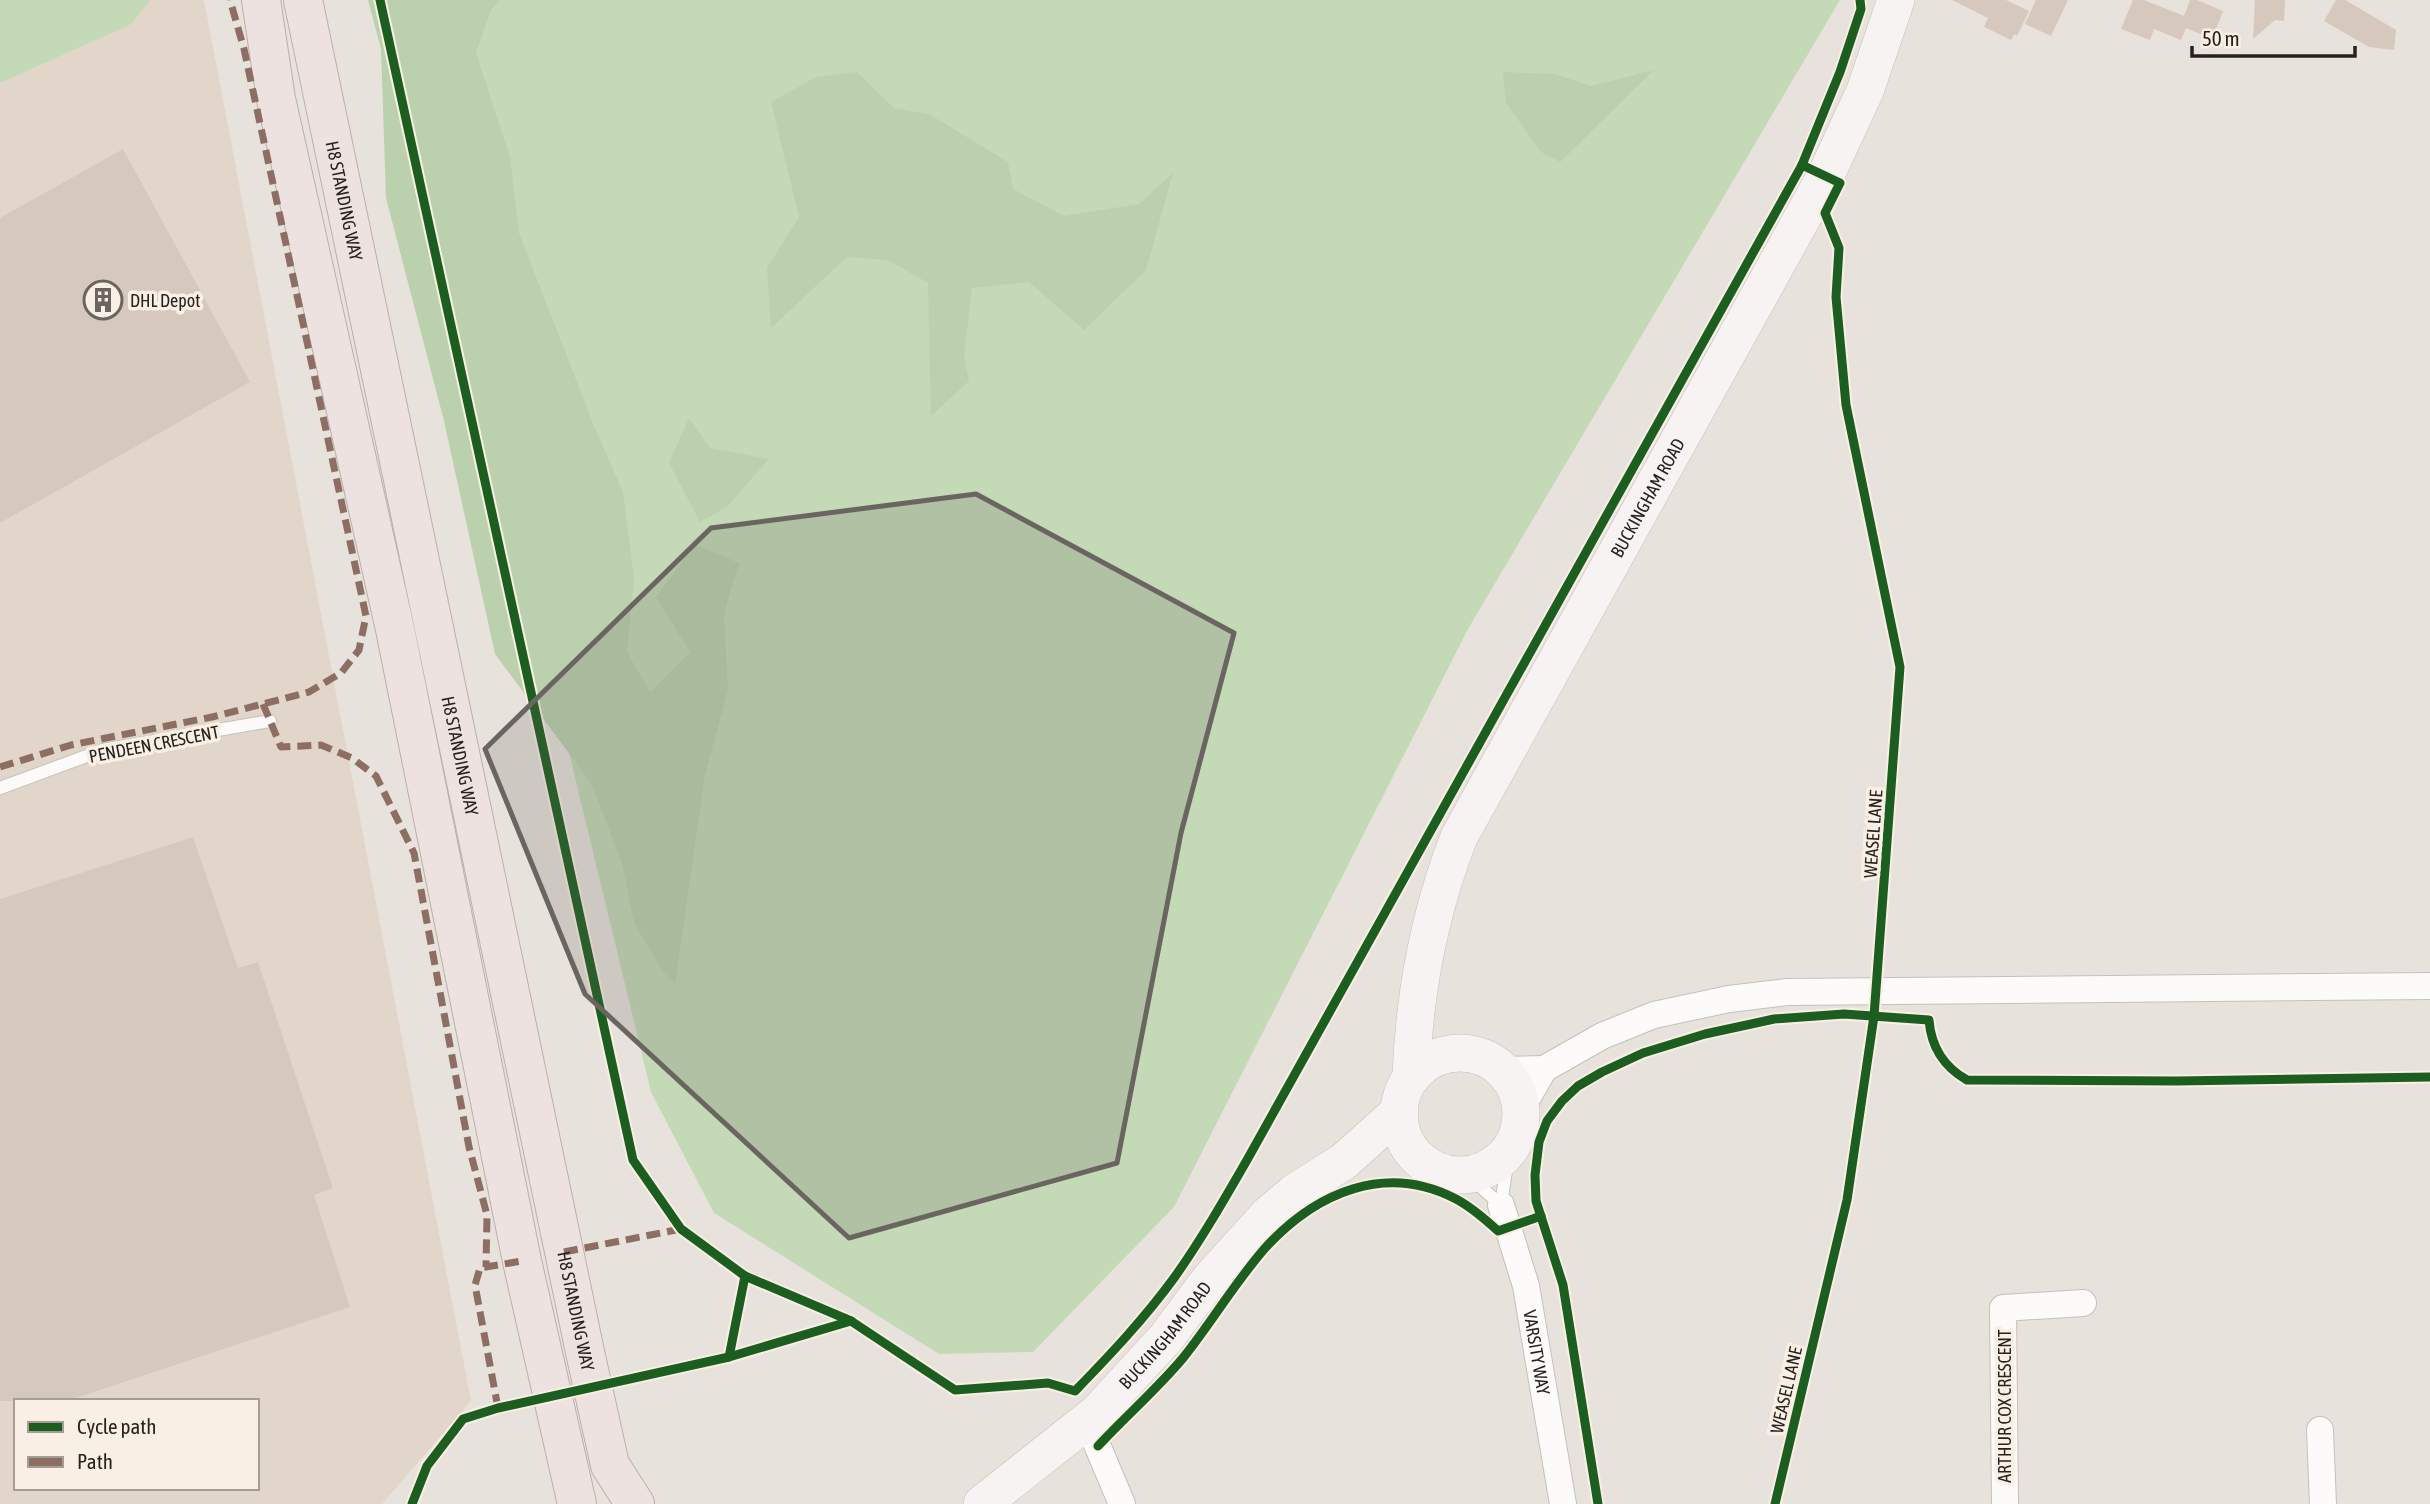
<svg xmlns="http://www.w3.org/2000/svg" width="2430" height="1504" font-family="'Asap Condensed',sans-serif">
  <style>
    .built { fill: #e2d6cb; fill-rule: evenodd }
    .green { fill: #c4d9b6 }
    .forest { fill: #bbd1ad }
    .building { fill: #d7c8bd }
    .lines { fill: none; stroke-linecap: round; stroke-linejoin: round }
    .lane-casing { stroke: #c4c0bb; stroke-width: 14 }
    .street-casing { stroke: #c4c0bb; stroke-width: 28 }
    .secondary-casing { stroke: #c4c0bb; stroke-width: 38 }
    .highway-casing { stroke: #bcaea9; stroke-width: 40 }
    .lane { stroke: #fcfbfa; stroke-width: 12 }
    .street { stroke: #fcfbfa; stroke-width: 26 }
    .secondary { stroke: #f7f3f2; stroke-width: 37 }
    .highway { stroke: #eee2e0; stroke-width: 38 }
    .quiet { stroke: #8d6e63; stroke-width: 7; stroke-dasharray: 14 7; stroke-linecap: butt }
    .cycleway-casing { stroke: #faefe4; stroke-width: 13 }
    .cycleway { stroke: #1b5e20; stroke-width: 9 }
    .marked { fill: #6a6560; fill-opacity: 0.2; stroke: #6a6560; stroke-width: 5; stroke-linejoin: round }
    .labels { text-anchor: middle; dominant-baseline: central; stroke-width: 7; stroke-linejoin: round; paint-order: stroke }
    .street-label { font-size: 18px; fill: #26221e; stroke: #faefe4 }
    .poi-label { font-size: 18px; fill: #26221e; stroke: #faefe4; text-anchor: start }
  </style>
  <rect width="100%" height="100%" fill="#e8e2dc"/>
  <path class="built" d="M151,0h53l267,1401 -89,103h-382v-1421l130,-58zM16,1401h241v87h-241z"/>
  <g class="green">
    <path d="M0,0h151l-21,25 -130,58z"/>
    <path d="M387,0h1453l-372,629 -294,578 -141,145 -94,2 -225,-141 -63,-121z"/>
  </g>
  <g class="forest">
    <path d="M368,0h132l-9,10 -15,43 34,104 9,76 75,193 29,66 11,87 -7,73 23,40 40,-40 -34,-55 39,-53 44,19 -15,51 4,76 -23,85 -30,209 -12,-12 -29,-49 -12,-60 -31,-80 -96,-129 -51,-233 -58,-223 -5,-149z"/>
    <path d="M1654,70l-94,92 -19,-10 -35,-49 -3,-31 52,2 36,12z"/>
    <path d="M857,72l37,36 35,6 79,48 5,27 51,27 75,-12 34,-31 -27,97 -62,60 -55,-48 -57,6 -8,67 5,26 -38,35 -3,-133 -40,-23 -41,-3 -76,71 -4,-60 32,-51 -28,-115 45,-25z"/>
    <path d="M689,418l21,30 59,11 -42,48 -27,15 -31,-59z"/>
  </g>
  <g class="building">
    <path d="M1952,0h54l23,11 -12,25 -3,-2 -3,6 -27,-13 4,-9z"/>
    <path d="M2036,0h32l-17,36 -26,-12z"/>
    <path d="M2133,0h11l40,16 6,-16h7l26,11 -8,21 -9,-3 -3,6 -17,-7 -5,12 -27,-11 -4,11 -29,-11z"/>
    <path d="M2255,0h30l-1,21 -9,-1 -22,19z"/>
    <path d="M2336,0h9l51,30 -2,20 -25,-3 -45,-26z"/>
    <path d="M123,149l127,233 -250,141v-305z"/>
    <path d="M193,837l45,131 20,-6 75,226 -19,7 36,112 -283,94h-67v-502z"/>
  </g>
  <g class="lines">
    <defs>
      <g id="lane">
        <path d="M0,788l103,-38 167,-29"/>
        <path d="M1466,1174l35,31"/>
        <path d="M1501,1205l8,-54"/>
      </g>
      <g id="street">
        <path d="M1502,1070l42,-1"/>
        <path d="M1521,1109l23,-40 58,-33 52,-21 75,-16 58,-7 643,-6"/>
        <path id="s1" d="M1501,1205l25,81 37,218"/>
        <path d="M1087,1421l35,83"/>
        <path d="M2320,1430l3,74"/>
        <path d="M2005,1504l-2,-196 80,-5"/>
      </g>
      <g id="secondary">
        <circle cx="1460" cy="1114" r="61"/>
        <path id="s2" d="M1411,1077c3,-82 18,-163 48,-240l367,-662 39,-84 31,-91"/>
        <path id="s3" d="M982,1504l115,-91 69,-75 44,-59 59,-65 26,-22 48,-30 57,-51"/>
      </g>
      <g id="highway">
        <path d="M261,0l15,99 119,530 127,632 55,243"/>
        <path id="s4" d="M303,0l282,1352 25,113 25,39"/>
      </g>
    </defs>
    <use href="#lane" class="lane-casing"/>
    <use href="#street" class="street-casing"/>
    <use href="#secondary" class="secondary-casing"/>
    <use href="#highway" class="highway-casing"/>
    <use href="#lane" class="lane"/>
    <use href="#street" class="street"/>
    <use href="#secondary" class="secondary"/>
    <use href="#highway" class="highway"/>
    <g class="quiet">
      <path d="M263,704l18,43 40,-2 31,13 24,18 38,77 55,294 18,68 -1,52"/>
      <path d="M0,767l71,-22 141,-28 97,-25 32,-19 18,-23 7,-34 -122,-567 -14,-49"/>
      <path d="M564,1252l117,-23"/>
      <path d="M498,1408l-23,-123 5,-17 42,-7"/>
    </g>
    <defs>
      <g id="cycleway">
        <path d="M380,0l253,1160 48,69 64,47 106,45 104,69 93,-7 27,8c35,-36 69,-72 99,-113 27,-38 50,-78 73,-118l555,-995 38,18 -15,30 14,35 -3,49 10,108 54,262 -26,349 -27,184 -72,304"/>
        <path d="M1802,165l38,-93 21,-63 -1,-9"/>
        <path d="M729,1357l122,-36"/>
        <path d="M1098,1446c28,-30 59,-57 85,-88 29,-36 52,-76 83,-111 50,-54 119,-85 190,-48 15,8 29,20 42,32l43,-15"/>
        <path d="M412,1504l15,-38 36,-47 35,-11 231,-51 16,-81"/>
        <path d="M1598,1504l-35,-219 -27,-84 -1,-26 4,-33 8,-21 15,-20 16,-15 24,-14 41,-19 62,-19 69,-15 70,-5 85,6c2,26 15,47 38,60l210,1 253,-4"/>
      </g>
    </defs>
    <use href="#cycleway" class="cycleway-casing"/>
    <use href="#cycleway" class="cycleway"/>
  </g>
  <path class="marked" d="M976,494l258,139 -53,200 -64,330 -268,75 -264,-244 -100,-245 226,-221z"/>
  <defs>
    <symbol id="building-ring" viewBox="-11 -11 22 22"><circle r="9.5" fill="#faefe4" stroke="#6a6560" stroke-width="1.5"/><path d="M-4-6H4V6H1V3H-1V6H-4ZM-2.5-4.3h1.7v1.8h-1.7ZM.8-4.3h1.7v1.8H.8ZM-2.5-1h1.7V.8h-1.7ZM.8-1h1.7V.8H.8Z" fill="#6a6560"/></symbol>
  </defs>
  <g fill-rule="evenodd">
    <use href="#building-ring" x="81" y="278" width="44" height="44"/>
  </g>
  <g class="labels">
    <g class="street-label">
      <text stroke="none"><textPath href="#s4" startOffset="205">H8 STANDING WAY</textPath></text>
      <text stroke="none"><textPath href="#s2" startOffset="634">BUCKINGHAM ROAD</textPath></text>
      <text transform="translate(154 744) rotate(-11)">PENDEEN CRESCENT</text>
      <text stroke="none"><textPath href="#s4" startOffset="772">H8 STANDING WAY</textPath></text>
      <text transform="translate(1873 834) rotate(-86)">WEASEL LANE</text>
      <text stroke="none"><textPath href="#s4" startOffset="1339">H8 STANDING WAY</textPath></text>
      <text stroke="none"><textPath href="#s3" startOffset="250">BUCKINGHAM ROAD</textPath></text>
      <text stroke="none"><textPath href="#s1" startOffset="152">VARSITY WAY</textPath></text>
      <text transform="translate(1786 1390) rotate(-77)">WEASEL LANE</text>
      <text transform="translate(2004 1406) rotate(-90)">ARTHUR COX CRESCENT</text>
    </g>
    <g class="poi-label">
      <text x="130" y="300">DHL Depot</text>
    </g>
  </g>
  <rect x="14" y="1399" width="245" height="91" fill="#faefe4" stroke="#a59d95" stroke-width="2"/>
  <rect x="28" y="1422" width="35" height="10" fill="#1b5e20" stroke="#a59d95" stroke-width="2"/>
  <text x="77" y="1434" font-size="21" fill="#26221e">Cycle path</text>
  <rect x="28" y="1457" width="35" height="10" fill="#8d6e63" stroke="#a59d95" stroke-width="2"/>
  <text x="77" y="1469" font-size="21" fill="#26221e">Path</text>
  <path d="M2192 46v10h163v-10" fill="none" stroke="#26221e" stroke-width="3.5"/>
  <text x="2202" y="46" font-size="21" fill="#26221e" stroke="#faefe4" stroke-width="5" paint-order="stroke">50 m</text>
</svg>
